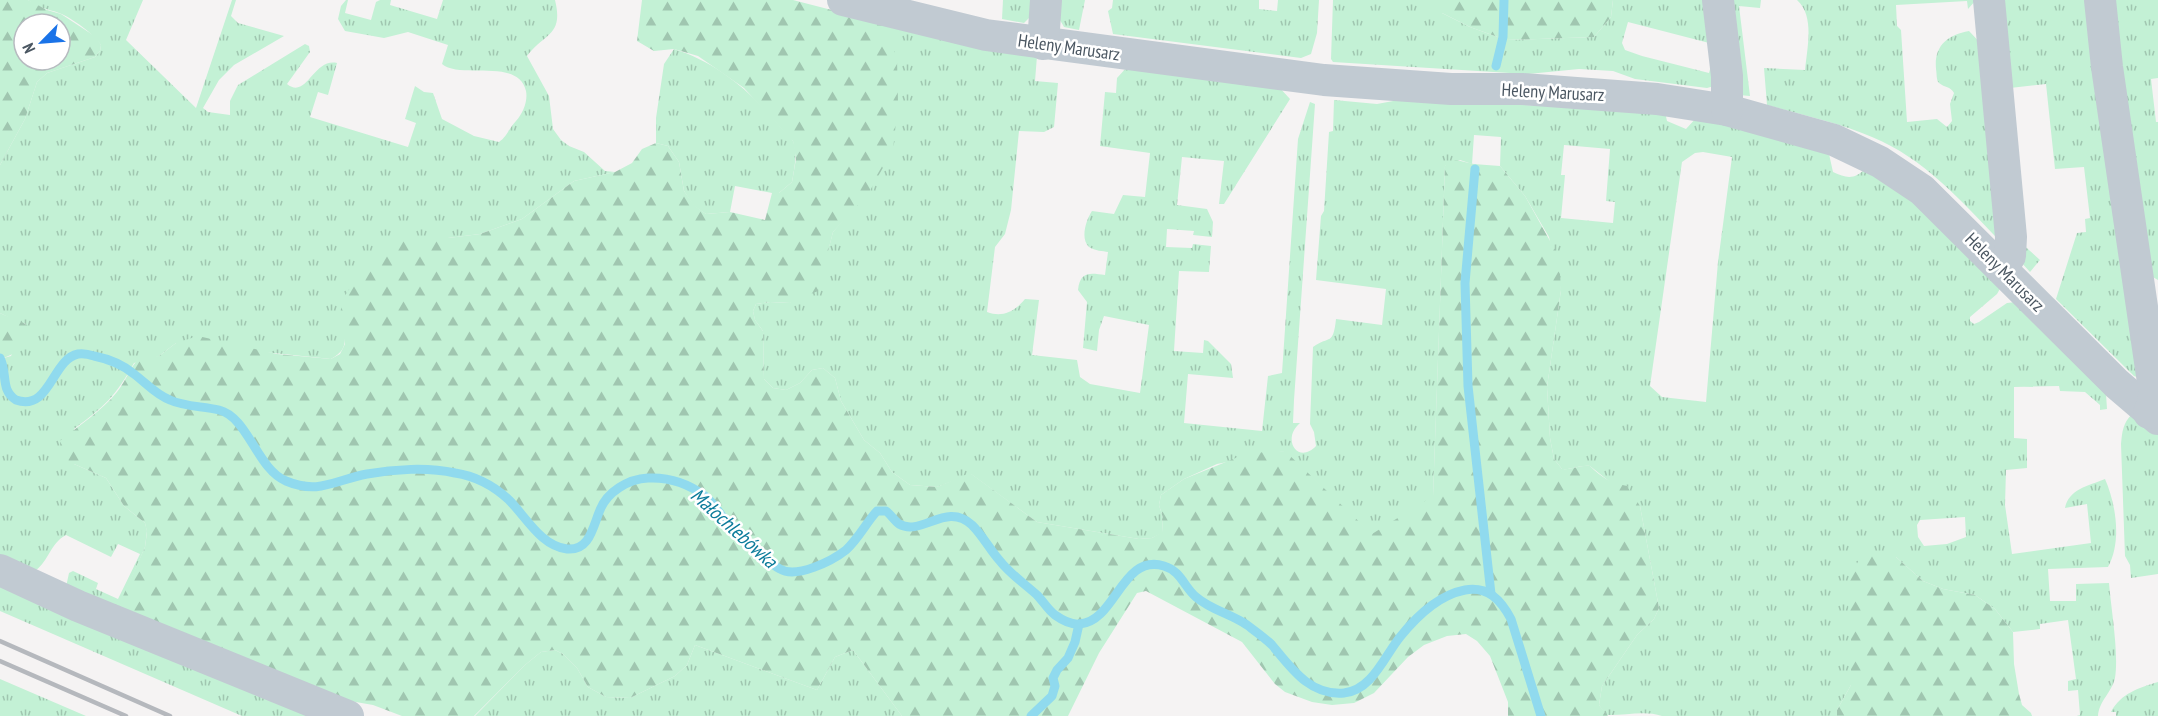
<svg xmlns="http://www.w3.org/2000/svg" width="2158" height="716" font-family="'PT Sans Narrow',sans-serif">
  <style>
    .grass { fill: url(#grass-tufts); fill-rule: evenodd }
    .forest { fill: url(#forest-firs); fill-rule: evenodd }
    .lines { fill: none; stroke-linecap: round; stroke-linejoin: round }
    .stream { stroke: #90daee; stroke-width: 9 }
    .street { stroke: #c1cad2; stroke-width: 32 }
    .rail { stroke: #b5b8bd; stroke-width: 4.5 }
    .labels { text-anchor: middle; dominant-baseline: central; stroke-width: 5; stroke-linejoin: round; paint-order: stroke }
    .street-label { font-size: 18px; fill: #4a5661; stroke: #fff }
    .water-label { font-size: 20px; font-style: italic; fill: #0c7c9b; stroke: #fff }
  </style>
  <defs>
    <pattern id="grass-tufts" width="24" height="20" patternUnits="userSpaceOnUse" patternTransform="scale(1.5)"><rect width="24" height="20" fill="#c3f1d5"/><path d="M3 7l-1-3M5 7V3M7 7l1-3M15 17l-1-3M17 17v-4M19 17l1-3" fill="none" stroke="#a0c6b0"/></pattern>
    <pattern id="forest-firs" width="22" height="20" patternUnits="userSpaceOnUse" patternTransform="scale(1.5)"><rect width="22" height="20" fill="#c3f1d5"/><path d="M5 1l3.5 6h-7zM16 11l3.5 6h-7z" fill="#a0c6b0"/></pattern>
  </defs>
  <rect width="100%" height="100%" fill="#f5f3f3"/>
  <g class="grass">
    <path d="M28,0h115l-17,40 70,68 36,-108h4l-5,16 7,7 46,13 -50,29 -15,15 -16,28 5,4 22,3v-14l8,-16 67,-41 4,2 1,6 -23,32c20,16 26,-26 50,-21l-9,32 -10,-3 -8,25 98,30 8,-24 -11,-4 10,-33 9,6 9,1 9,26 32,17 25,6c8,-5 10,-14 17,-21 7,-8 12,-20 10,-30 -8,-34 -65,-11 -84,-27l6,-19 -40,-13 -24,6 -39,-7 -7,-12 3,-13 5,-6h2l-3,13 26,7 5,-18 4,-2h11l-1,5 47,14 6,-19h112c9,36 -11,33 -28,56l22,40 4,33 8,11 8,6 15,6 21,19 10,1 -41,9 -52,38 -42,15 -32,4 -107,79c3,20 10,31 -10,42l-155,-16 -17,13 -25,7c-19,34 -29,43 -60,66v35l32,14 18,28 21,17 2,8 -2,16 -25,58 9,11 -63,-29 3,-14 4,-2 25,12 -2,6 22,10 22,-45 -22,-10 -7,13 -45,-22c-16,8 -18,29 -33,37l-33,-15v-198l11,-3 15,-32 -12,-4 -14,-7v-148l25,-46 12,-37 10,-9 48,-16 5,-6 1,-6c-7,-11 -29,-27 -42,-32 -11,-4 -21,-5 -31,-13z"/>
    <path d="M1003,0h33l-5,16 -7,7 -22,-4z"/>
    <path d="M1057,0h28l-6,30 -15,-3 -4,-7z"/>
    <path d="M1113,0h146v9l18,2 1,-11h41l-2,33 -6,21 -10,4 -188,-24 -5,-23 4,-3z"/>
    <path d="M1333,0h109v13l28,14 36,13 88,-3 17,-20 2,-17h97c1,14 1,30 4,44 3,14 11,30 0,42l-7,2 -72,-9 -22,-8 -34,-2 -51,5 -195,-12 -2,-3zM1628,22l85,22v14l-4,15 -67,-17 -17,-6 -3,-7z"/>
    <path d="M1726,0h35l-1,8 -21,-2 11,90 -11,-1z"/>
    <path d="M1797,0h179l-8,9 -1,-8 -71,4 1,21 4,4 6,92 30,-3 10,8 5,-6 -2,-17 4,-11c-4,-7 -9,-5 -15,-10 -3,-3 -2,-9 -3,-14 -2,-23 11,-34 33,-38l18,19 13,191c-38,-39 -76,-83 -128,-104 -33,-14 -70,-22 -105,-32l-3,-37 41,2c2,-22 10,-54 -8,-70z"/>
    <path d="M1994,0h100l45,378 -5,-2 -78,-77 21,-66 9,-1 -1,-13 5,-1 -6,-51 -29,2 -9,-85 -36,4 9,153 21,19 -10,12 -10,-11z"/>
    <path d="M2106,0h52v78l-7,1 5,43h2v158l-7,-4z"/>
    <path d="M878,22l159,34 -2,25 23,2 -4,44 -10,5 -25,-1 -8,79 -6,24 -10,13 -8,65c16,6 28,-1 38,-13l14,1 -7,55 45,5 3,17 10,7 50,9 9,-68 -45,-9 -5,14 -2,21 -14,-3 4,-46 -9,-12c2,-19 12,-17 27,-15l3,-23c-5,-1 -13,-1 -19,-5 -9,-8 -3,-27 3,-36l22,3 9,-19 22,2 5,-44 -50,-7 5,-54 11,1 1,-15 10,-11 152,20 11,12 -66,105h-5l5,-43 -42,-4 -5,48 30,4 6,13 -1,15 -19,-2 1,-4 -27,-2 -1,18 26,1 1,-4 18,2 -2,26 -30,-1 -5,80 29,2 1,-13 4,1 23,23 2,14 -45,-4 -4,49 78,8 6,-55 14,-3 16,-234 12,-37 5,2 -21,296 -1,23h7c-19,16 -2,42 16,23l-2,-14 -4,-8 3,-77c17,-12 20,-1 23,-28l46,6 4,-36 -70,-9 5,-64 3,-5 5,-79 4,-1 1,-31 43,4 27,-5 261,13 2,9 19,8 11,-12 132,37 4,18c13,6 21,8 32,-3l42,27 94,91 -4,7 -27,23v4l4,3 5,-2 28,-19 9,-1 90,92 1,15 -7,1v-5l-15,-13 -25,-1 -1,-5 -45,1v51l13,1v29l-21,2 -1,35 7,49 79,-11 -4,-39 -22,4c4,-19 23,-22 40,-29 11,25 17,63 3,88l-60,2 2,32h26v-17l33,-1c2,26 10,70 6,95 -3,14 -16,23 -17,38h-21l3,-1 -2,-25 -10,1v-10l8,-2 -8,-59 -28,4v5l-27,3 -18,-23 -20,-14 -32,-6 -20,-8 -27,-24 -45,83v45l-14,25v6h-175c-18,-6 -38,0 -56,-1l-7,-10 3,-19 35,-51 17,-16 5,-11 -19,-102 -50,-40c-11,-1 -18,4 -28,3l-8,-10 -4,-21 -3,-51 14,-97 -12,-53 -24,-41 -25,-30 1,-29 -27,-2 -2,29 -12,-4 -15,6 -12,331 -61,38 -88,-84 -67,13 -33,15 -23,16 -2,10 4,13 -1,15 -10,5 -13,1 -102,-17 -66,-48 -34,13 -27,-2 -18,-13 -12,-19 -16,-13 -23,-39 -6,-23 -12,-10 -11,2 -12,13 -14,7 -13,-2 -9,-9 -1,-48 -8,-11 -2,-9 3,-7 14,-2 20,1 38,-52 5,-19 16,-19zM1564,145l46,4 -4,52 9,1 -2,21 -52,-5 4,-43h-4zM1703,152l29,5 -14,105 -12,140 -44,-5 -12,-11 32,-224 13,-9zM1965,517l1,20 -19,7 -23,2 -6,-9 -1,-12 3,-5z"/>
    <path d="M674,49c42,13 75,41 104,75 4,5 12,11 15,17 5,13 1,28 -1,41l-13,11h-7l-37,-7 -5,26 -24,2 -12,-8 -10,-15 -5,-29 -11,-16 -12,-3v-25l8,-54z"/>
    <path d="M2132,414l26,19v141l-27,4 -1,-13 -5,-9 -4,-112c1,-12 2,-21 11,-30z"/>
    <path d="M0,580l326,136h-84l-242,-105z"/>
    <path d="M695,645l122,45 18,-33 18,-7 49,66h-427l50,-51 16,-13 14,-2 8,4 14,14 11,19 18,10 24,1 45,-22 12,-11z"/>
    <path d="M0,679l86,37h-86z"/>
    <path d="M2158,682v34h-42v-4h-5c10,-19 28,-24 47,-30z"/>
  </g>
  <g class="forest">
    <path d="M0,0h28l19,10 14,4 35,23 5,8 -1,6 -5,6 -48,16 -10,9 -12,37 -25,46zM24,24h36v36h-36z"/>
    <path d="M642,0h151l85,22 9,8 10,29 1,44 -5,47 -25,44 -35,38 -15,59 -28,12 -20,-1 -14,2 -3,7 2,9 8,11 1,48 9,9 13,2 14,-7 12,-13 11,-2 12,10 6,23 23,39 16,13 12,19 18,13 27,2 33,-14 67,49 102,17 13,-1 10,-6 1,-14 -4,-13 2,-10 23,-16 64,-26 37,-2 87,83 61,-38 12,-330c10,-10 17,-4 29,-2 8,1 17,1 26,2l25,30 34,61 2,33 -14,97 3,51 4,21 8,10c10,1 17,-4 28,-3 12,12 21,17 37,20l13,20 19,102 -5,11 -17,16 -35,51 -3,19 9,11h-100v-14l-18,-46 -13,-15 -11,-7 -19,2 -23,9 -16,12 -34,36 -20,10 -22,2 -20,-3 -27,-10 -10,-8 -33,-42 -96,-51 -9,2 -38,60 -31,63h-166l-49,-66 -18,7 -18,33 -122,-45 -8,20 -12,11 -45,22 -24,-1 -18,-10 -11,-19 -14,-14 -8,-4 -14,2 -16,13 -51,51h-72l-29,-11 -40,-7 -204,-82 -10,-11 26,-58 2,-15 -2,-9 -21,-17 -18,-28 -32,-14 -13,-8 -1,-15c19,-16 41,-29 57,-49 9,-11 13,-25 23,-35l19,-1 17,-13 22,-7 79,18 54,5 9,-5 5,-10 -5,-27 2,-17 25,-37 15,-15 19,-9 47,-1 32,-4 42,-15 52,-38 41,-9 17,-9 10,-14 14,-6 12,3 11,16 5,29 11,15 11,8 24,-2 35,8 7,-27h7l13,-11 4,-23 -3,-18 -49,-53 -46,-32 -24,-7 -20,2 -17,-10z"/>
    <path d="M1442,0h171l-2,17 -17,20 -88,3 -36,-13 -28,-14z"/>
    <path d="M0,313c9,5 23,7 30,15 -2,18 -13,26 -30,31z"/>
    <path d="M1877,551l19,6 27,24 20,8 32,6 20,14 18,23 1,32 5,30 3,11 9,8 1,3h-195v-6l14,-25v-45l-4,-50 6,-19 7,-13z"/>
  </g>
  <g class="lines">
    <g class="stream">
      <path d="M1496,66l7,-29 1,-37"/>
      <path d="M1475,169l-10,114 3,103 23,208"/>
      <path d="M0,358c8,16 0,32 16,42 34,12 36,-41 62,-46 6,-1 10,0 16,2 15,3 28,8 40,18 12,9 22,21 36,26 15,7 33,6 49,10 29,7 38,59 67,71 33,14 49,-1 81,-7 27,-5 61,-7 88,-1 20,3 39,13 54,27 17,17 32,46 58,49 23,2 26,-23 33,-39 7,-18 28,-31 48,-32 21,-1 41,6 57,18 12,10 18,23 28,35 7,9 17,13 26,20 7,6 13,14 21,18 16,10 52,-8 66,-19 13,-12 20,-27 31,-39h9c4,3 9,10 13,13 23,13 47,-23 73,1 11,11 18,25 28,36 10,13 25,23 37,34 6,6 11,15 18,20 7,5 17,10 25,9 36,-3 42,-71 84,-58 17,5 20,21 32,31 15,13 35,17 51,28 8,6 18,13 25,20 19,23 38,51 72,48 28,-3 40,-36 56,-56 16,-20 39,-42 65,-47 23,-4 36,10 46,29l30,97"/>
      <path d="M1031,716l21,-20 3,-10 -2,-8 4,-8 11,-12 7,-16 4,-18"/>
    </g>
    <g class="street">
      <path d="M843,0l143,35 338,45 127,9h71l135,10 70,11 107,30 46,22 42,28 195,194 41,35"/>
      <path d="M1718,0l9,76v34"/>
      <path d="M1989,0l22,237 -1,19 -9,11"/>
      <path d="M2100,0l7,67 48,329 -6,17"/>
      <path d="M1043,44l3,-44"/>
      <path d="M0,570l78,36 270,110"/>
    </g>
    <g class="rail">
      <path d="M0,641l170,75"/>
      <path d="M0,661l126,55"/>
    </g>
  </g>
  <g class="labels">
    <g class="street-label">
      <text transform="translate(1069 47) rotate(8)">Heleny Marusarz</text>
      <text transform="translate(1553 92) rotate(3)">Heleny Marusarz</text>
      <text transform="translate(2005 272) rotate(45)">Heleny Marusarz</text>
    </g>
    <g class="water-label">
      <text transform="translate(734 528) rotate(42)">Małochlebówka</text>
    </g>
  </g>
  <g transform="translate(42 42) rotate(245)"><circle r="28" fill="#ffffff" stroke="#b7bbc0" stroke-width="1.5"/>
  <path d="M0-4.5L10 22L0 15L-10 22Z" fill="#1a73e8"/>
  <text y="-9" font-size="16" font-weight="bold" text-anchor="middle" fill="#4a5661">N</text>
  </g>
</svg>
